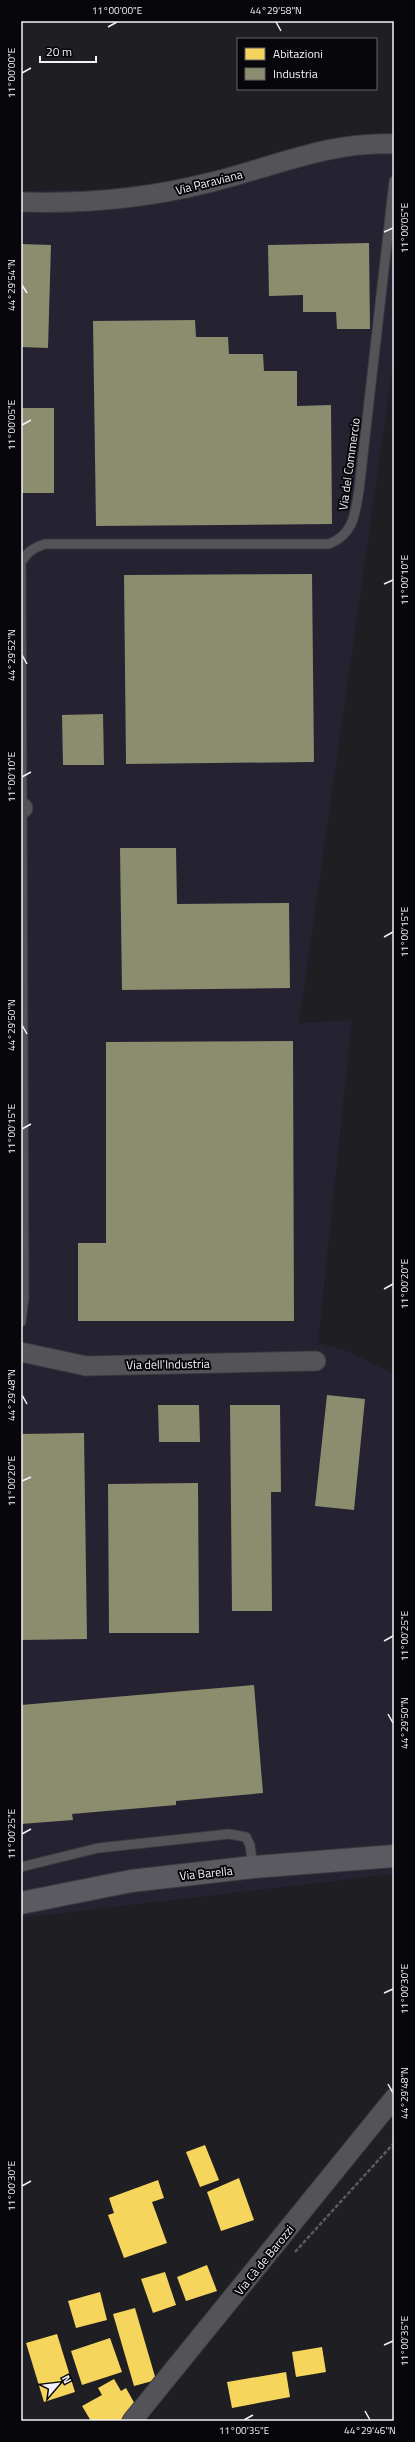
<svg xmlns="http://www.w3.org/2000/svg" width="415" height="2442" font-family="'Titillium Web',sans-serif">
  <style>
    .built { fill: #252232 }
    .homes { fill: #f6d55c }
    .industry { fill: #8c8c6e }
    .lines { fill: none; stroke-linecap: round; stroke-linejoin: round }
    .lane-casing { stroke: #3a3a3f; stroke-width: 11 }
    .street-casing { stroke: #3a3a3f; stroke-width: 21 }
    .secondary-casing { stroke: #3a3a3f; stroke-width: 24 }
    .path { stroke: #5b5a5f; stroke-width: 2.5; stroke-dasharray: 4 2; stroke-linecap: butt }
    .lane { stroke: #545458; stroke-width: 9 }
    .street { stroke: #545458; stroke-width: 19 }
    .secondary { stroke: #5b5a61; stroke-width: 22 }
    .ticks { fill: none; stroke: #f3f2fa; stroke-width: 1.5 }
    .labels { text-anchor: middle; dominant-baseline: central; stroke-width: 4; stroke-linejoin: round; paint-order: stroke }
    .street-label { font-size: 12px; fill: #f3f2fa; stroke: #07070b }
    .neatline { fill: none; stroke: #f3f2fa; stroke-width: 1.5 }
    .ticks-label { font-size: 10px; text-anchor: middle; fill: #f3f2fa }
  </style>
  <rect width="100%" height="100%" fill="#1e1e23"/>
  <path class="built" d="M363,134l31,1v223l-95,665 53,-3 -34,323 29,8 47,23v500l-373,44v-1727l84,-2 95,-12z"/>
  <g class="homes">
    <path d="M205,2145l14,35 -19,7 -14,-35z"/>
    <path d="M239,2178l15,42 -33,11 -14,-39z"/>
    <path d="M158,2180l6,18 -12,4 15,41 -43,15 -16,-43 6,-2 -5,-15z"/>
    <path d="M207,2265l10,26 -31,10 -9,-24z"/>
    <path d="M165,2272l11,33 -23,8 -12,-34z"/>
    <path d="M100,2292l7,28 -31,8 -8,-27z"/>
    <path d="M135,2308l21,72 -22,6 -21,-72z"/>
    <path d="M57,2334l18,58 -31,10 -18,-59z"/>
    <path d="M110,2338l12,34 -40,13 -11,-34z"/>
    <path d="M322,2347l4,25 -30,5 -4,-25z"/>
    <path d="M286,2372l4,25 -58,11 -5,-26z"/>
    <path d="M114,2379l7,12 5,-3 10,18 -13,15h-32l-9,-15 20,-11 -4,-7z"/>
  </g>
  <g class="industry">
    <path d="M369,243l1,86h-33l-1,-17h-33v-17l-34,1 -1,-51z"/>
    <path d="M21,244l30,1 -3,103 -27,-1z"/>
    <path d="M195,320l1,17h32l1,17h34l1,17h33v35l34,-1 1,119 -236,2 -3,-205z"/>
    <rect x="21" y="408" width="33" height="85"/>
    <path d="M312,574l2,188 -188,2 -2,-189z"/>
    <path d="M103,714l1,51h-41l-1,-50z"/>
    <path d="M120,848h56l1,56 112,-1 1,85 -168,2z"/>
    <path d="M293,1041l1,280h-216v-78h28v-201z"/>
    <path d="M327,1395l38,4 -11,111 -39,-4z"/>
    <path d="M158,1405h41l1,37h-41z"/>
    <path d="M230,1405h50l1,87h-10l1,119h-40z"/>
    <path d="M84,1433l3,206 -66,1v-206z"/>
    <path d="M198,1483l1,150h-90l-1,-149z"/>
    <path d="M254,1685l9,108 -87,8v4l-104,9 1,6 -52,4v-119z"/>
  </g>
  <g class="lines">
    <defs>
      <g id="lane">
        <path d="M21,563c6,-11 12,-15 24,-19h284c25,-10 26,-30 30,-54l35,-309"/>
        <path d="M21,567l3,731 -3,24"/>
        <path d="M21,1867l77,-19 131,-14 17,3 4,8 3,22"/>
      </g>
      <g id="street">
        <path d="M21,202c62,2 127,-4 187,-19 63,-15 120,-42 186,-39"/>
        <path d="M21,808h2"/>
        <path d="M21,1352l65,14 230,-5"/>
        <path d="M132,2421l262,-323"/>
      </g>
      <path id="secondary" d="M21,1903l110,-22 122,-14 141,-11"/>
    </defs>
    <use href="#lane" class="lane-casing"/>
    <use href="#street" class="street-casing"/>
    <use href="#secondary" class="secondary-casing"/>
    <path class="path" d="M295,2252l99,-109"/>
    <use href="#lane" class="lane"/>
    <use href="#street" class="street"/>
    <use href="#secondary" class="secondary"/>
  </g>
  <path class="ticks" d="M276,22l5,9M108,27l9,-5M22,73l9,-5M384,232l9,-4M22,285l5,8M22,425l9,-5M384,584l9,-4M22,655l5,9M22,777l9,-5M384,937l9,-5M22,1025l5,9M22,1129l9,-5M384,1289l9,-5M22,1395l5,9M22,1481l9,-4M384,1641l9,-5M388,1714l5,9M22,1834l9,-5M384,1993l9,-4M388,2084l5,9M22,2186l9,-5M384,2345l9,-4M365,2411l5,9M244,2420l9,-5"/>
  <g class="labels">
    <g class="street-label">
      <text transform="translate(209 182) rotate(-14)">Via Paraviana</text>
      <text transform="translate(349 464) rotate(-82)">Via del Commercio</text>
      <text transform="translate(168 1364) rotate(-1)">Via dell’Industria</text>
      <text transform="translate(206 1873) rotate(-6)">Via Barella</text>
      <text transform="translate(264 2260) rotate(-51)">Via Cà de Barozzi</text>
    </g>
  </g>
  <rect width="415" height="2442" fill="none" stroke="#07070b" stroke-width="44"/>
  <rect x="237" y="38" width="140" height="52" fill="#07070b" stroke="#65656b"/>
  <rect x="245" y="48" width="20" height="12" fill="#f6d55c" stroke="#65656b"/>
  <text x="273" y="58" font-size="12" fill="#f3f2fa">Abitazioni</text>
  <rect x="245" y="68" width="20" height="12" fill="#8c8c6e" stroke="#65656b"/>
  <text x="273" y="78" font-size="12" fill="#f3f2fa">Industria</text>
  <g transform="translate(58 2384) rotate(62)" stroke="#07070b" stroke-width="3" paint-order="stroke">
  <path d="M0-3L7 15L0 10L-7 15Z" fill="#f3f2fa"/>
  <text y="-6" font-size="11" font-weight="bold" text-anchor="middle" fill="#f3f2fa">N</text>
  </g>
  <path d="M40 56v6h56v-6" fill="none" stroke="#f3f2fa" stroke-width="2"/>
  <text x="46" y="56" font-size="12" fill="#f3f2fa" stroke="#07070b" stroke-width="3" paint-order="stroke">20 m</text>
  <rect x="22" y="22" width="371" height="2398" class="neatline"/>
  <g class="ticks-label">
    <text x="117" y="14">11°00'00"E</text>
    <text x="276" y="14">44°29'58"N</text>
    <text transform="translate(11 73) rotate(-90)" y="4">11°00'00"E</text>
    <text transform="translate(404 228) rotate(-90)" y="4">11°00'05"E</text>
    <text transform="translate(11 285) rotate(-90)" y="4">44°29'54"N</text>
    <text transform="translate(11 425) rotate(-90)" y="4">11°00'05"E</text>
    <text transform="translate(404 580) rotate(-90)" y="4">11°00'10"E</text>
    <text transform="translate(11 655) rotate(-90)" y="4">44°29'52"N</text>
    <text transform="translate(11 777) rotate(-90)" y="4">11°00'10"E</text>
    <text transform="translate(404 932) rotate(-90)" y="4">11°00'15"E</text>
    <text transform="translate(11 1025) rotate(-90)" y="4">44°29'50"N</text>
    <text transform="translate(11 1129) rotate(-90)" y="4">11°00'15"E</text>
    <text transform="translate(404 1284) rotate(-90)" y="4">11°00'20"E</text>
    <text transform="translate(11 1395) rotate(-90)" y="4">44°29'48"N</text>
    <text transform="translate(11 1481) rotate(-90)" y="4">11°00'20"E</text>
    <text transform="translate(404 1636) rotate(-90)" y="4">11°00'25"E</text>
    <text transform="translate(404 1723) rotate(-90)" y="4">44°29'50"N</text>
    <text transform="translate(11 1834) rotate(-90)" y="4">11°00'25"E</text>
    <text transform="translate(404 1989) rotate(-90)" y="4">11°00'30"E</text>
    <text transform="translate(404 2093) rotate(-90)" y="4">44°29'48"N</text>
    <text transform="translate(11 2186) rotate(-90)" y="4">11°00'30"E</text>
    <text transform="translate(404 2341) rotate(-90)" y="4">11°00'35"E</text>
    <text x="244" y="2434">11°00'35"E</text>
    <text x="370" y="2434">44°29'46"N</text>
  </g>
</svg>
